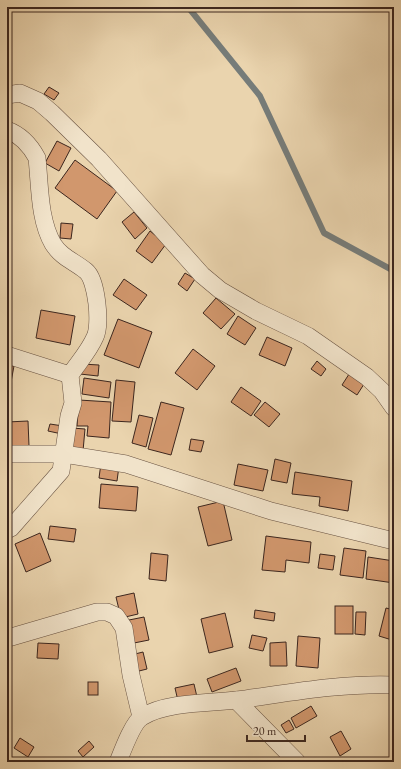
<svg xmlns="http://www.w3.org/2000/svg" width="401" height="769" font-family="'EB Garamond',serif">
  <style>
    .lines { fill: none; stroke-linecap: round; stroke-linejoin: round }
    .stream { stroke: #767c79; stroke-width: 6 }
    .building { fill: #d1976d; stroke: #3c261e }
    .street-casing { stroke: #685242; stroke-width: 18 }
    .street { stroke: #f1e3ca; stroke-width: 17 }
  </style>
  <rect width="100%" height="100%" fill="#ead4ae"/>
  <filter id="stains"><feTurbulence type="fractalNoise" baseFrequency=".005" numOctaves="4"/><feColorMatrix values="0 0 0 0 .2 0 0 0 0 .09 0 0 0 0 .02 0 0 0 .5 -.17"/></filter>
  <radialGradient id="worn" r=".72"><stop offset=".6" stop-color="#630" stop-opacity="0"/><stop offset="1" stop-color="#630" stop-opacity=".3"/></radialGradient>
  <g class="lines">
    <path class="stream" d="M188,7l72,89 64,137 70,38"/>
  </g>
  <g class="building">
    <path d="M49,87l10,6 -5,7 -10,-6z"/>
    <path d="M7,138l5,1 -3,18h-2z"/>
    <path d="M57,141l14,7 -12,23 -14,-8z"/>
    <path d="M75,160l42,31 -20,28 -42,-31z"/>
    <path d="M134,212l13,16 -12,11 -13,-17z"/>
    <path d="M61,223l12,1 -2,15 -11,-1z"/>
    <path d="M150,231l16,13 -14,19 -16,-12z"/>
    <path d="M185,273l10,6 -8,12 -9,-7z"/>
    <path d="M124,279l23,16 -11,15 -23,-15z"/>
    <path d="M216,298l19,16 -14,15 -18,-16z"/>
    <path d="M41,310l34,6 -5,29 -34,-7z"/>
    <path d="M238,316l18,12 -11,17 -18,-11z"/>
    <path d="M118,319l34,13 -13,36 -35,-13z"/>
    <path d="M267,337l25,11 -7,18 -26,-11z"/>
    <path d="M193,349l22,17 -18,24 -22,-17z"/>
    <path d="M317,361l9,8 -5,7 -10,-7z"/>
    <path d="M82,364l17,1 -1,11 -18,-2z"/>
    <path d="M7,365l7,1 -3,16h-4z"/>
    <path d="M351,371l15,10 -9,14 -15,-10z"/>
    <path d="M84,378l27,4 -2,16 -27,-4z"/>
    <path d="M116,380l19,2 -4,40 -19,-1z"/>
    <path d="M241,387l20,14 -10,15 -20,-14z"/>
    <path d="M79,400l32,2 -2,36 -22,-2 1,-10h-11z"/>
    <path d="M161,402l23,6 -13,47 -23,-6z"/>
    <path d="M265,402l15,12 -11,13 -15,-12z"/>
    <path d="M139,415l14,3 -7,29 -14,-4z"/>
    <path d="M28,421l1,25 -22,1v-25z"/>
    <path d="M50,424l13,2 -1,8 -14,-3z"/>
    <path d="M72,428l13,1 -2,22 -12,-1z"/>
    <path d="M191,439l13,2 -3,11 -12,-2z"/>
    <path d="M275,459l16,4 -4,20 -16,-3z"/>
    <path d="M101,463l18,3 -2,15 -18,-3z"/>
    <path d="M238,464l30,6 -5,21 -29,-6z"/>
    <path d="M295,472l57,9 -4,30 -29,-5 1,-9 -28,-3z"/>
    <path d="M101,484l37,3 -2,24 -37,-3z"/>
    <path d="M223,501l9,39 -24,6 -10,-39z"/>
    <path d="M50,526l26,3 -2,13 -26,-3z"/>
    <path d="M40,533l11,28 -25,11 -11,-28z"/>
    <path d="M266,536l45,6 -2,21 -23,-3 -1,12 -23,-2z"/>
    <path d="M344,548l22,3 -3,27 -23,-3z"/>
    <path d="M151,553l17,2 -2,26 -17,-2z"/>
    <path d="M320,554l15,2 -2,14 -15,-2z"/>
    <path d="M368,557l26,4v22l-28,-4z"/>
    <path d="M134,593l4,21 -17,4 -5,-21z"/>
    <rect x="335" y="606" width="18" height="28"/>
    <path d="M386,608l8,2v21l-2,9 -13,-4z"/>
    <path d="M255,610l20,3 -1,8 -20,-3z"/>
    <path d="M356,612h10l-1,23 -10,-1z"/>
    <path d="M225,613l8,34 -24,6 -8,-34z"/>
    <path d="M144,617l5,23 -20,4 -5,-23z"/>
    <path d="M252,635l15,3 -4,13 -14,-3z"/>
    <path d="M298,636l22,2 -2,30 -22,-2z"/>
    <path d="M286,642l1,24h-17v-23z"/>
    <path d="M38,643l21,1 -1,15 -21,-1z"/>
    <path d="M143,652l4,17 -12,3 -4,-17z"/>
    <path d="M236,668l5,13 -29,11 -5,-13z"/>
    <rect x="88" y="682" width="10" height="13"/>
    <path d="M194,684l3,13 -19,4 -3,-13z"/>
    <path d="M311,706l6,10 -21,12 -5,-10z"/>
    <path d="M289,720l5,9 -8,4 -5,-8z"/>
    <path d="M341,731l10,18 -11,7 -10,-19z"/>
    <path d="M20,738l14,9 -6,10 -14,-9z"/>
    <path d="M89,741l5,6 -11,10 -5,-6z"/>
  </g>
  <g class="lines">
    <defs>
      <g id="street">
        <path d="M7,95l13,-2 18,8 14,12 47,46 103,116 18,15 36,21 52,25 59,41 15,14 12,17"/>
        <path d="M7,130c14,5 23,15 30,28 3,28 2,62 16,86 9,14 21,17 33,27 11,9 15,54 9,66 -6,14 -17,26 -25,38l3,28 -4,13 -8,55 -50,57 -4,2"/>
        <path d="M7,355l63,20"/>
        <path d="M7,454h57l62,10 145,47 123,30"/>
        <path d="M8,638l89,-26h10l9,4 8,12 7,47 10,42"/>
        <path d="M236,700l61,62"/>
        <path d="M118,762c4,-10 15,-40 24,-45 23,-15 68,-14 95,-17 52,-7 104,-17 157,-15"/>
      </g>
    </defs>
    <use href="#street" class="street-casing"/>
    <use href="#street" class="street"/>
  </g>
  <rect width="401" height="769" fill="none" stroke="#ead4ae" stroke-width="24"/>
  <rect x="8" y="8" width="385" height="753" fill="none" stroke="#3c261e" stroke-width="2"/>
  <rect x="12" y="12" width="377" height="745" fill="none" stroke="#3c261e"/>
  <path d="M247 735v6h58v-6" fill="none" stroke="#3c261e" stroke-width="2"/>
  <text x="253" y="735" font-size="12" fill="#3c261e" stroke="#f1e3ca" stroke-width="3" paint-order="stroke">20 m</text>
  <rect width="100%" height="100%" filter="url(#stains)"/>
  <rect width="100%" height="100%" fill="url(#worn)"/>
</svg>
